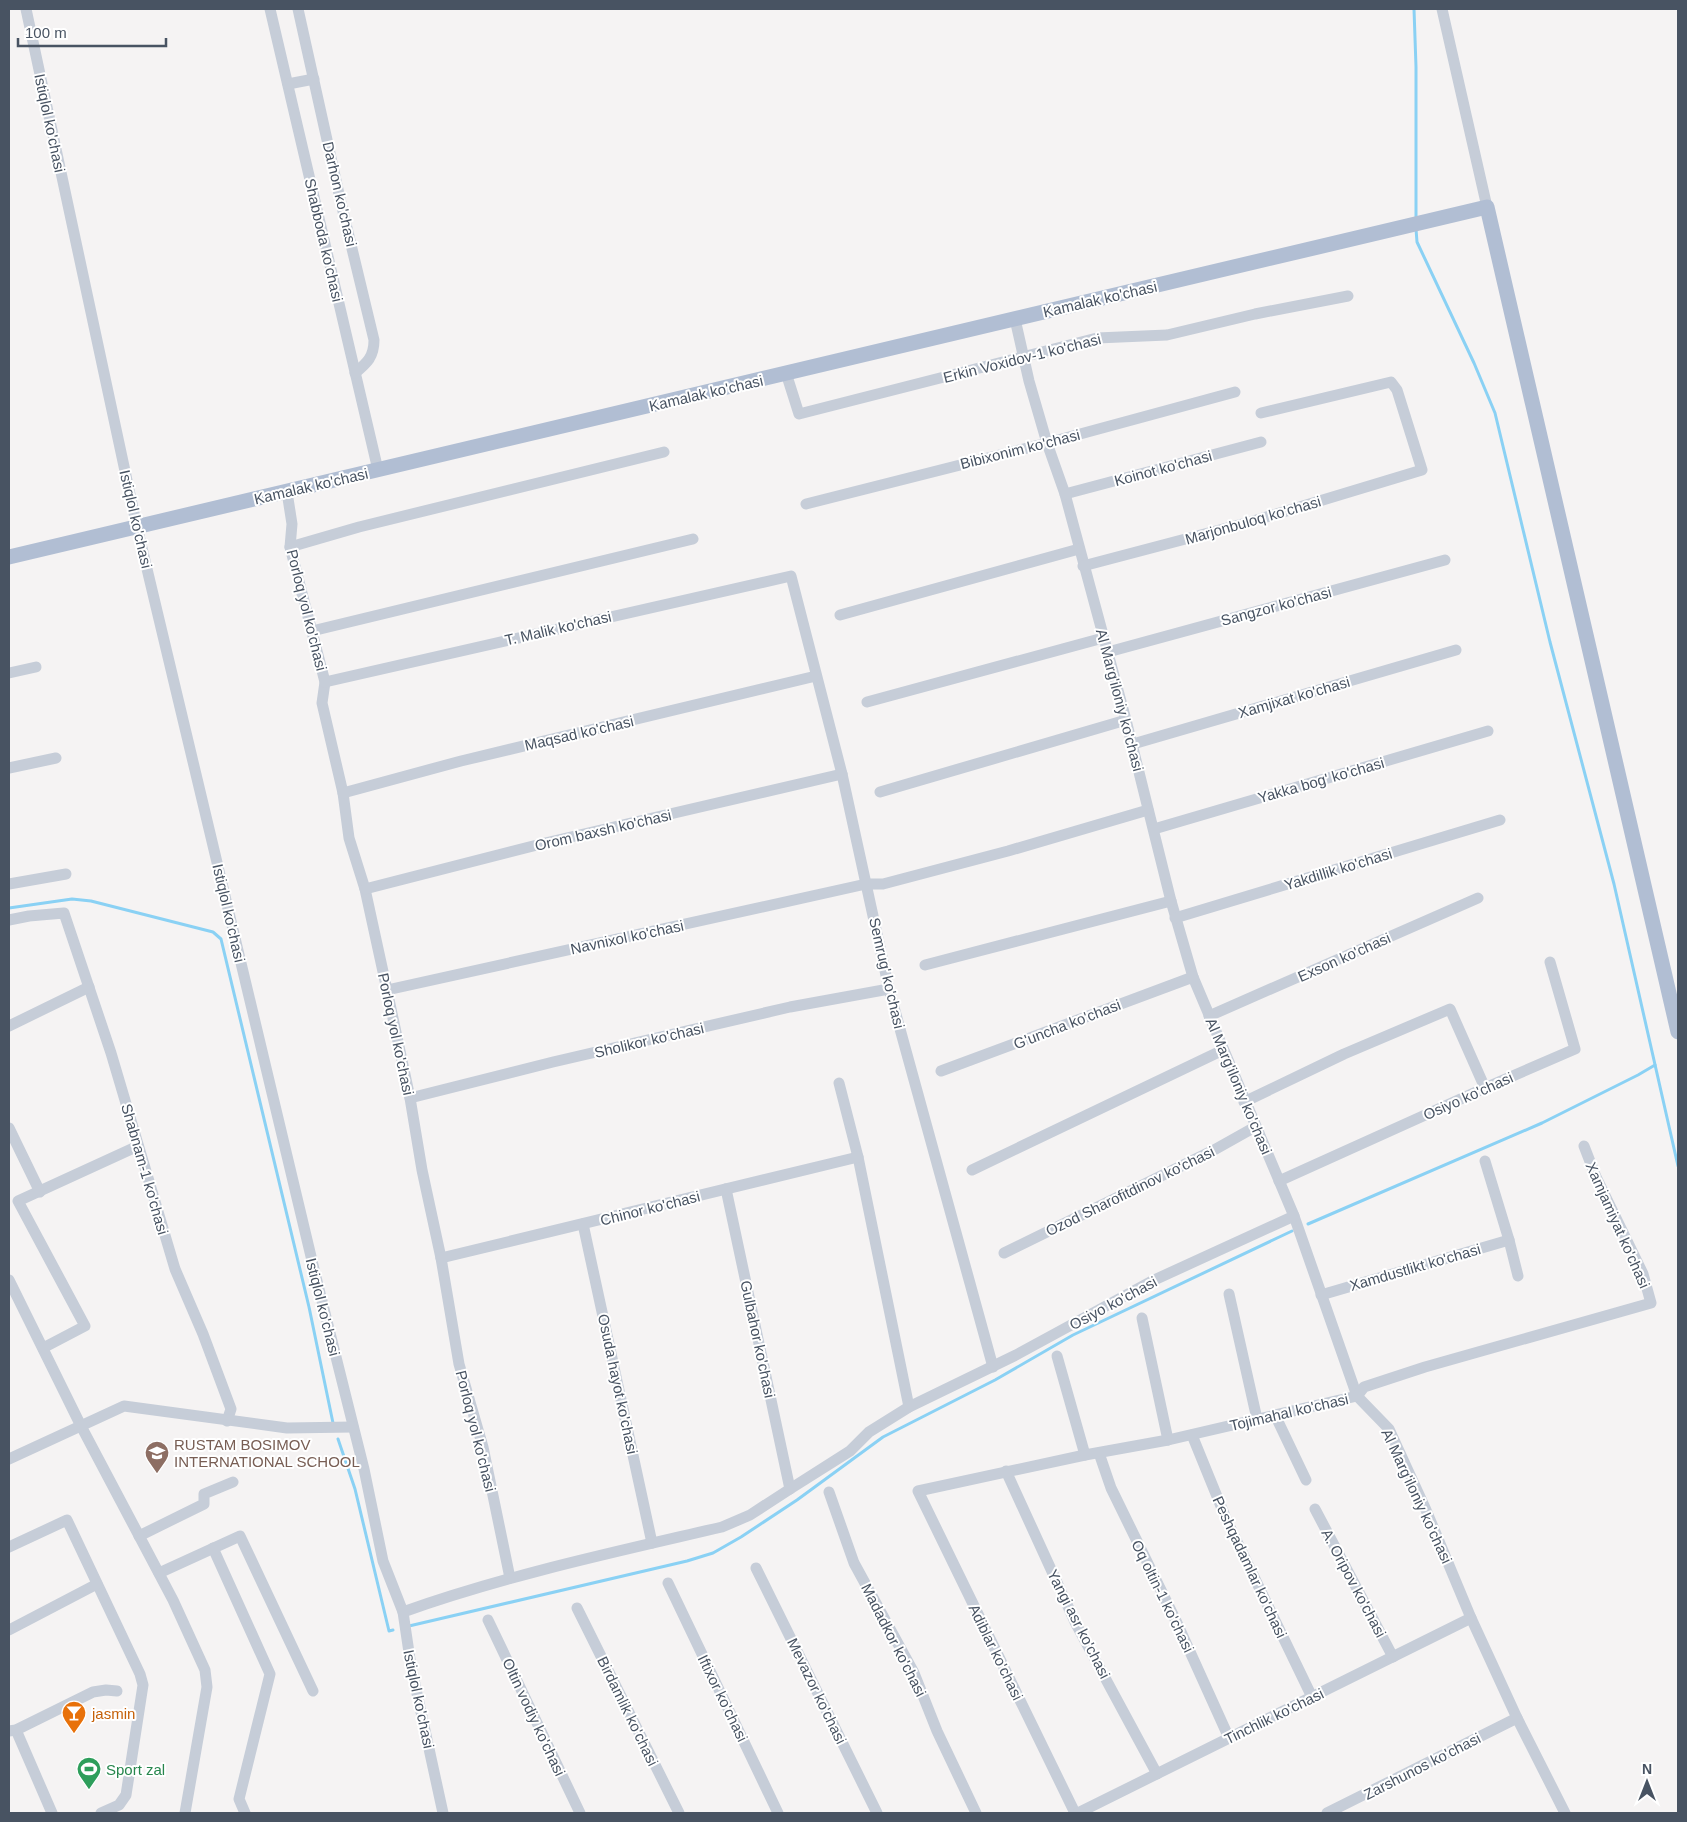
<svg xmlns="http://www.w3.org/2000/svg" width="1687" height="1822" font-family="Helvetica,sans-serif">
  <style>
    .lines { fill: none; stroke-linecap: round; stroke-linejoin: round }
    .stream { stroke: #8ad1f4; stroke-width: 3 }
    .minor { stroke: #c6cdd8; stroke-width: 11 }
    .major { stroke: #b1bed3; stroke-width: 15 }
    .labels { text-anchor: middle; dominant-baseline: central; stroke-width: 4; stroke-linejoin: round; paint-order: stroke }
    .street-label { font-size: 15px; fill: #485362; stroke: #fff }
    .education-label { font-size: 15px; fill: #785e54; stroke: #fff; text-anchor: start }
    .food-label { font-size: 15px; fill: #c56008; stroke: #fff; text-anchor: start }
    .leisure-label { font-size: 15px; fill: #27864d; stroke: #fff; text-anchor: start }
  </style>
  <rect width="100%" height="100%" fill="#f5f3f3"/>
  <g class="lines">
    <g class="stream">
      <path d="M1414,9l2,58v151"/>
      <path d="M1416,229l1,13 57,121 21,50 55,229 64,242 64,282"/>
      <path d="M9,908l63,-9 19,2 122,31 8,7 88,368 24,116"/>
      <path d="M1308,1224l234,-101 96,-48 17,-10"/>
      <path d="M338,1439l17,50 34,142 4,-1"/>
      <path d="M409,1626l278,-65 26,-8 28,-16 56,-37 86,-63 112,-57 78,-45 219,-104"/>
    </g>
    <g class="minor">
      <path d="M26,9l111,518 177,742 50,200 19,92 20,51 8,54 32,147"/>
      <path d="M270,9l108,461"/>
      <path d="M298,9l43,194 33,137c0,17 -7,23 -19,33"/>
      <path d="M1442,9l45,198"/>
      <path d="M288,84l26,-5"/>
      <path d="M1015,319l14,62 18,62 18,51 61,226 45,181 22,76 101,239 63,180 32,33 37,81 45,108 46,100 48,95"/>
      <path d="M786,373l13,41 298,-76 70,-3 88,-21 93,-18"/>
      <path d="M287,492l5,32 -2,23 35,135 -3,21 21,90 6,45 16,51 22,101 23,108 12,72 19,88 18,106 24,83 27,131"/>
      <path d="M1065,494l196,-52"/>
      <path d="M806,504l241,-61 188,-51"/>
      <path d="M290,547l69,-20 305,-75"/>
      <path d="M1083,566l167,-44 172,-52 -25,-80 -6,-8 -130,31"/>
      <path d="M840,615l239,-66"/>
      <path d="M312,631l381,-92"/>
      <path d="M1108,652l337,-92"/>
      <path d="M9,673l27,-6"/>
      <path d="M325,682l466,-106 51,198 47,215 104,378"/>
      <path d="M867,702l236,-64"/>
      <path d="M1133,744l323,-94"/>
      <path d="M9,768l47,-10"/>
      <path d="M880,792l246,-72"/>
      <path d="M343,793l118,-32 355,-85"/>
      <path d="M1154,829l334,-98"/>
      <path d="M9,884l57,-10"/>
      <path d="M365,889l176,-45 301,-70"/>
      <path d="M1175,918l325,-98"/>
      <path d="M9,920l20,-4 35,-3 47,140 64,216 28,65 28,75 -4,12"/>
      <path d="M925,965l246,-64"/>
      <path d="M387,990l479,-106h17l125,-33 140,-41"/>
      <path d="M1209,1016l269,-118"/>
      <path d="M9,1026l80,-39"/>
      <path d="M941,1071l252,-94"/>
      <path d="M839,1083l19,74 51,250"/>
      <path d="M410,1098l143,-36 237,-55 99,-18"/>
      <path d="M1244,1102l100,-48 106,-45 35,79"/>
      <path d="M9,1128l31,64"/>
      <path d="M1485,1161l24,79 9,36"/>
      <path d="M972,1170l251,-120"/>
      <path d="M1279,1181l206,-93 90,-39 -25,-87"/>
      <path d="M726,1189l64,300"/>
      <path d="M583,1224l69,319"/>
      <path d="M1004,1253l210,-103 41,-23"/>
      <path d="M441,1258l417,-101"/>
      <path d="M9,1280l72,146 92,174 32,70 2,17 -22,126"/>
      <path d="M1229,1294l28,125"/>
      <path d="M1321,1295l188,-55"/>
      <path d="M1142,1318l26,122"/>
      <path d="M43,1348l42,-22 -67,-125 120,-55"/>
      <path d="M1057,1356l28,99"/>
      <path d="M1275,1415l31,65"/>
      <path d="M1192,1435l35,86 85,176"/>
      <path d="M1099,1453l12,35 66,135 52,115"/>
      <path d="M9,1459l115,-53 163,22 66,-1"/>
      <path d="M1006,1471l70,153 81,150"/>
      <path d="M829,1492l25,71 60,110 23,58 39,82"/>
      <path d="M1315,1509l78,148"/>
      <path d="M139,1536l65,-32v-10l29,-12"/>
      <path d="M9,1547l58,-27 73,154 3,11 -17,110 -7,10 -18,8"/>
      <path d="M213,1548l57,126 -31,125 6,14"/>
      <path d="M756,1568l121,245"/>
      <path d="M159,1573l81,-37 73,155"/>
      <path d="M668,1583l110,230"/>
      <path d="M577,1608l102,205"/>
      <path d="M403,1612c104,-37 212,-60 319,-85l28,-12 40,-26 60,-38 19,-19 40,-25 107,-52 136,-74 142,-65"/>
      <path d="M488,1620l92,193"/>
      <path d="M9,1630l88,-46"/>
      <path d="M16,1730l36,83"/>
      <path d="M9,1731l7,-1 77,-38 13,-2 11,1"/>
      <path d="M1075,1813l-157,-322 167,-36 83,-15 189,-44 7,-9 61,-20 226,-64 -8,-29 -47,-97 -12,-31"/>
      <path d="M1078,1813l393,-195"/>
      <path d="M1327,1813l190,-95"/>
    </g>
    <path class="major" d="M9,557l1478,-350 191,825"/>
  </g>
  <defs>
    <symbol id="school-pin" viewBox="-11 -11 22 30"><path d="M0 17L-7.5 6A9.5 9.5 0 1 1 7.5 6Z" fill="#8d6e63" stroke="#fff"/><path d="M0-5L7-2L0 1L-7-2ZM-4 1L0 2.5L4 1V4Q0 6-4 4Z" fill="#fff"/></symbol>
    <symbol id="bar-pin" viewBox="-11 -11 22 30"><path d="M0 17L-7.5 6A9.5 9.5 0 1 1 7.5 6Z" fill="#e8710a" stroke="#fff"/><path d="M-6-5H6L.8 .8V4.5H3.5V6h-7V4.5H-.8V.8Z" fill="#fff"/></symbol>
    <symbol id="stadium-pin" viewBox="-11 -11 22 30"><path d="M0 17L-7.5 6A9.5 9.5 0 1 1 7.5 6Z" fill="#2e9e5b" stroke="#fff"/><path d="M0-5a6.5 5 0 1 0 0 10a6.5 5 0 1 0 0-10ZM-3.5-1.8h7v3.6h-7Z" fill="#fff"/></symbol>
  </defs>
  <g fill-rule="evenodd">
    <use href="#school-pin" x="143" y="1439" width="28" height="38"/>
    <use href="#bar-pin" x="60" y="1699" width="28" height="38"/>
    <use href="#stadium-pin" x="75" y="1755" width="28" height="38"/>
  </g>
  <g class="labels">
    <g class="street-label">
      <text transform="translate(50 123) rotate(78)">Istiqlol ko'chasi</text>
      <text transform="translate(340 194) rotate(77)">Darhon ko'chasi</text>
      <text transform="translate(324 240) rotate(77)">Shabboda ko'chasi</text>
      <text transform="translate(1100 299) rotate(-13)">Kamalak ko'chasi</text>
      <text transform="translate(1022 358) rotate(-14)">Erkin Voxidov-1 ko'chasi</text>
      <text transform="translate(706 393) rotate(-13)">Kamalak ko'chasi</text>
      <text transform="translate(1020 449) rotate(-14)">Bibixonim ko'chasi</text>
      <text transform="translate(1163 468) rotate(-15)">Koinot ko'chasi</text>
      <text transform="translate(311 486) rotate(-13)">Kamalak ko'chasi</text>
      <text transform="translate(136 519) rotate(77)">Istiqlol ko'chasi</text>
      <text transform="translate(1253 520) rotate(-16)">Marjonbuloq ko'chasi</text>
      <text transform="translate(1276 606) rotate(-15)">Sangzor ko'chasi</text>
      <text transform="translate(307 610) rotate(76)">Porloq yol ko'chasi</text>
      <text transform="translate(558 628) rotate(-13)">T. Malik ko'chasi</text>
      <text transform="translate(1294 697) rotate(-16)">Xamjixat ko'chasi</text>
      <text transform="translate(1120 700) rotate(75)">Al Marg'iloniy ko'chasi</text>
      <text transform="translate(579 733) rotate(-13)">Maqsad ko'chasi</text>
      <text transform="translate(1321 780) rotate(-16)">Yakka bog' ko'chasi</text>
      <text transform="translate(603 830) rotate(-13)">Orom baxsh ko'chasi</text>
      <text transform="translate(1338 869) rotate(-17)">Yakdillik ko'chasi</text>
      <text transform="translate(229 913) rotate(77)">Istiqlol ko'chasi</text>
      <text transform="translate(627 937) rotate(-12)">Navnixol ko'chasi</text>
      <text transform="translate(1344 957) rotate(-24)">Exson ko'chasi</text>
      <text transform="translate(887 973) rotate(77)">Semrug' ko'chasi</text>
      <text transform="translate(1067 1024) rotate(-21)">G'uncha ko'chasi</text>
      <text transform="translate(396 1034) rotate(78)">Porloq yol ko'chasi</text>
      <text transform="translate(649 1040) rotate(-13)">Sholikor ko'chasi</text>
      <text transform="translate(1239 1086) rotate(67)">Al Marg'iloniy ko'chasi</text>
      <text transform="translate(1468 1096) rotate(-24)">Osiyo ko'chasi</text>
      <text transform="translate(145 1169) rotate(74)">Shabnam-1 ko'chasi</text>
      <text transform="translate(1130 1191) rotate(-26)">Ozod Sharofitdinov ko'chasi</text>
      <text transform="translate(650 1208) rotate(-14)">Chinor ko'chasi</text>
      <text transform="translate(1618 1225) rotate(66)">Xamjamiyat ko'chasi</text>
      <text transform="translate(1415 1267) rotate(-16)">Xamdustlikt ko'chasi</text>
      <text transform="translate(1113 1303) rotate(-28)">Osiyo ko'chasi</text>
      <text transform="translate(323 1307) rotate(76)">Istiqlol ko'chasi</text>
      <text transform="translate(758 1339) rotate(78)">Gulbahor ko'chasi</text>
      <text transform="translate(618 1384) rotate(78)">Osuda hayot ko'chasi</text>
      <text transform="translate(1289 1412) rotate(-13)">Tojimahal ko'chasi</text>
      <text transform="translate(476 1431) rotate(76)">Porloq yol ko'chasi</text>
      <text transform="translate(1417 1496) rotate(65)">Al Marg'iloniy ko'chasi</text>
      <text transform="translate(1250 1567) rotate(65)">Peshqadamlar ko'chasi</text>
      <text transform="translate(1354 1583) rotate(62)">A. Oripov ko'chasi</text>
      <text transform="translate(1163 1596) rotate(64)">Oq oltin-1 ko'chasi</text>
      <text transform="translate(1079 1624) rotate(63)">Yangi asr ko'chasi</text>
      <text transform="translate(894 1640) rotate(63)">Madadkor ko'chasi</text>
      <text transform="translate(996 1652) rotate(64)">Adiblar ko'chasi</text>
      <text transform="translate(817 1691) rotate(64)">Mevazor ko'chasi</text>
      <text transform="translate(723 1698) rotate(64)">Iftixor ko'chasi</text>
      <text transform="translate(419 1699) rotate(78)">Istiqlol ko'chasi</text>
      <text transform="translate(628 1711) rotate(64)">Birdamlik ko'chasi</text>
      <text transform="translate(1274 1716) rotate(-26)">Tinchlik ko'chasi</text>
      <text transform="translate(534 1717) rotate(65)">Oltin vodiy ko'chasi</text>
      <text transform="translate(1422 1766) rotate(-27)">Zarshunos ko'chasi</text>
    </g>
    <g class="education-label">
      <text x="174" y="1444">RUSTAM BOSIMOV<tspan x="174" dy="17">INTERNATIONAL SCHOOL</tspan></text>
    </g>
    <g class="food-label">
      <text x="92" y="1713">jasmin</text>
    </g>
    <g class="leisure-label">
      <text x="106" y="1769">Sport zal</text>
    </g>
  </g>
  <rect width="1687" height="1822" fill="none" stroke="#485362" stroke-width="20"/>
  <g transform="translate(1647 1782)" stroke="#ffffff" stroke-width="4" paint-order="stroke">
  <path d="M0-4L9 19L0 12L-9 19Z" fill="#485362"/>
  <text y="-8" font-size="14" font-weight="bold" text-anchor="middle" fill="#485362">N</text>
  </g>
  <path d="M18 38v8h148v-8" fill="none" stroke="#485362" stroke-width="2.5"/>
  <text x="25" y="38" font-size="15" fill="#485362" stroke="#ffffff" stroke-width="4" paint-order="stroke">100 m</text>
</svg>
